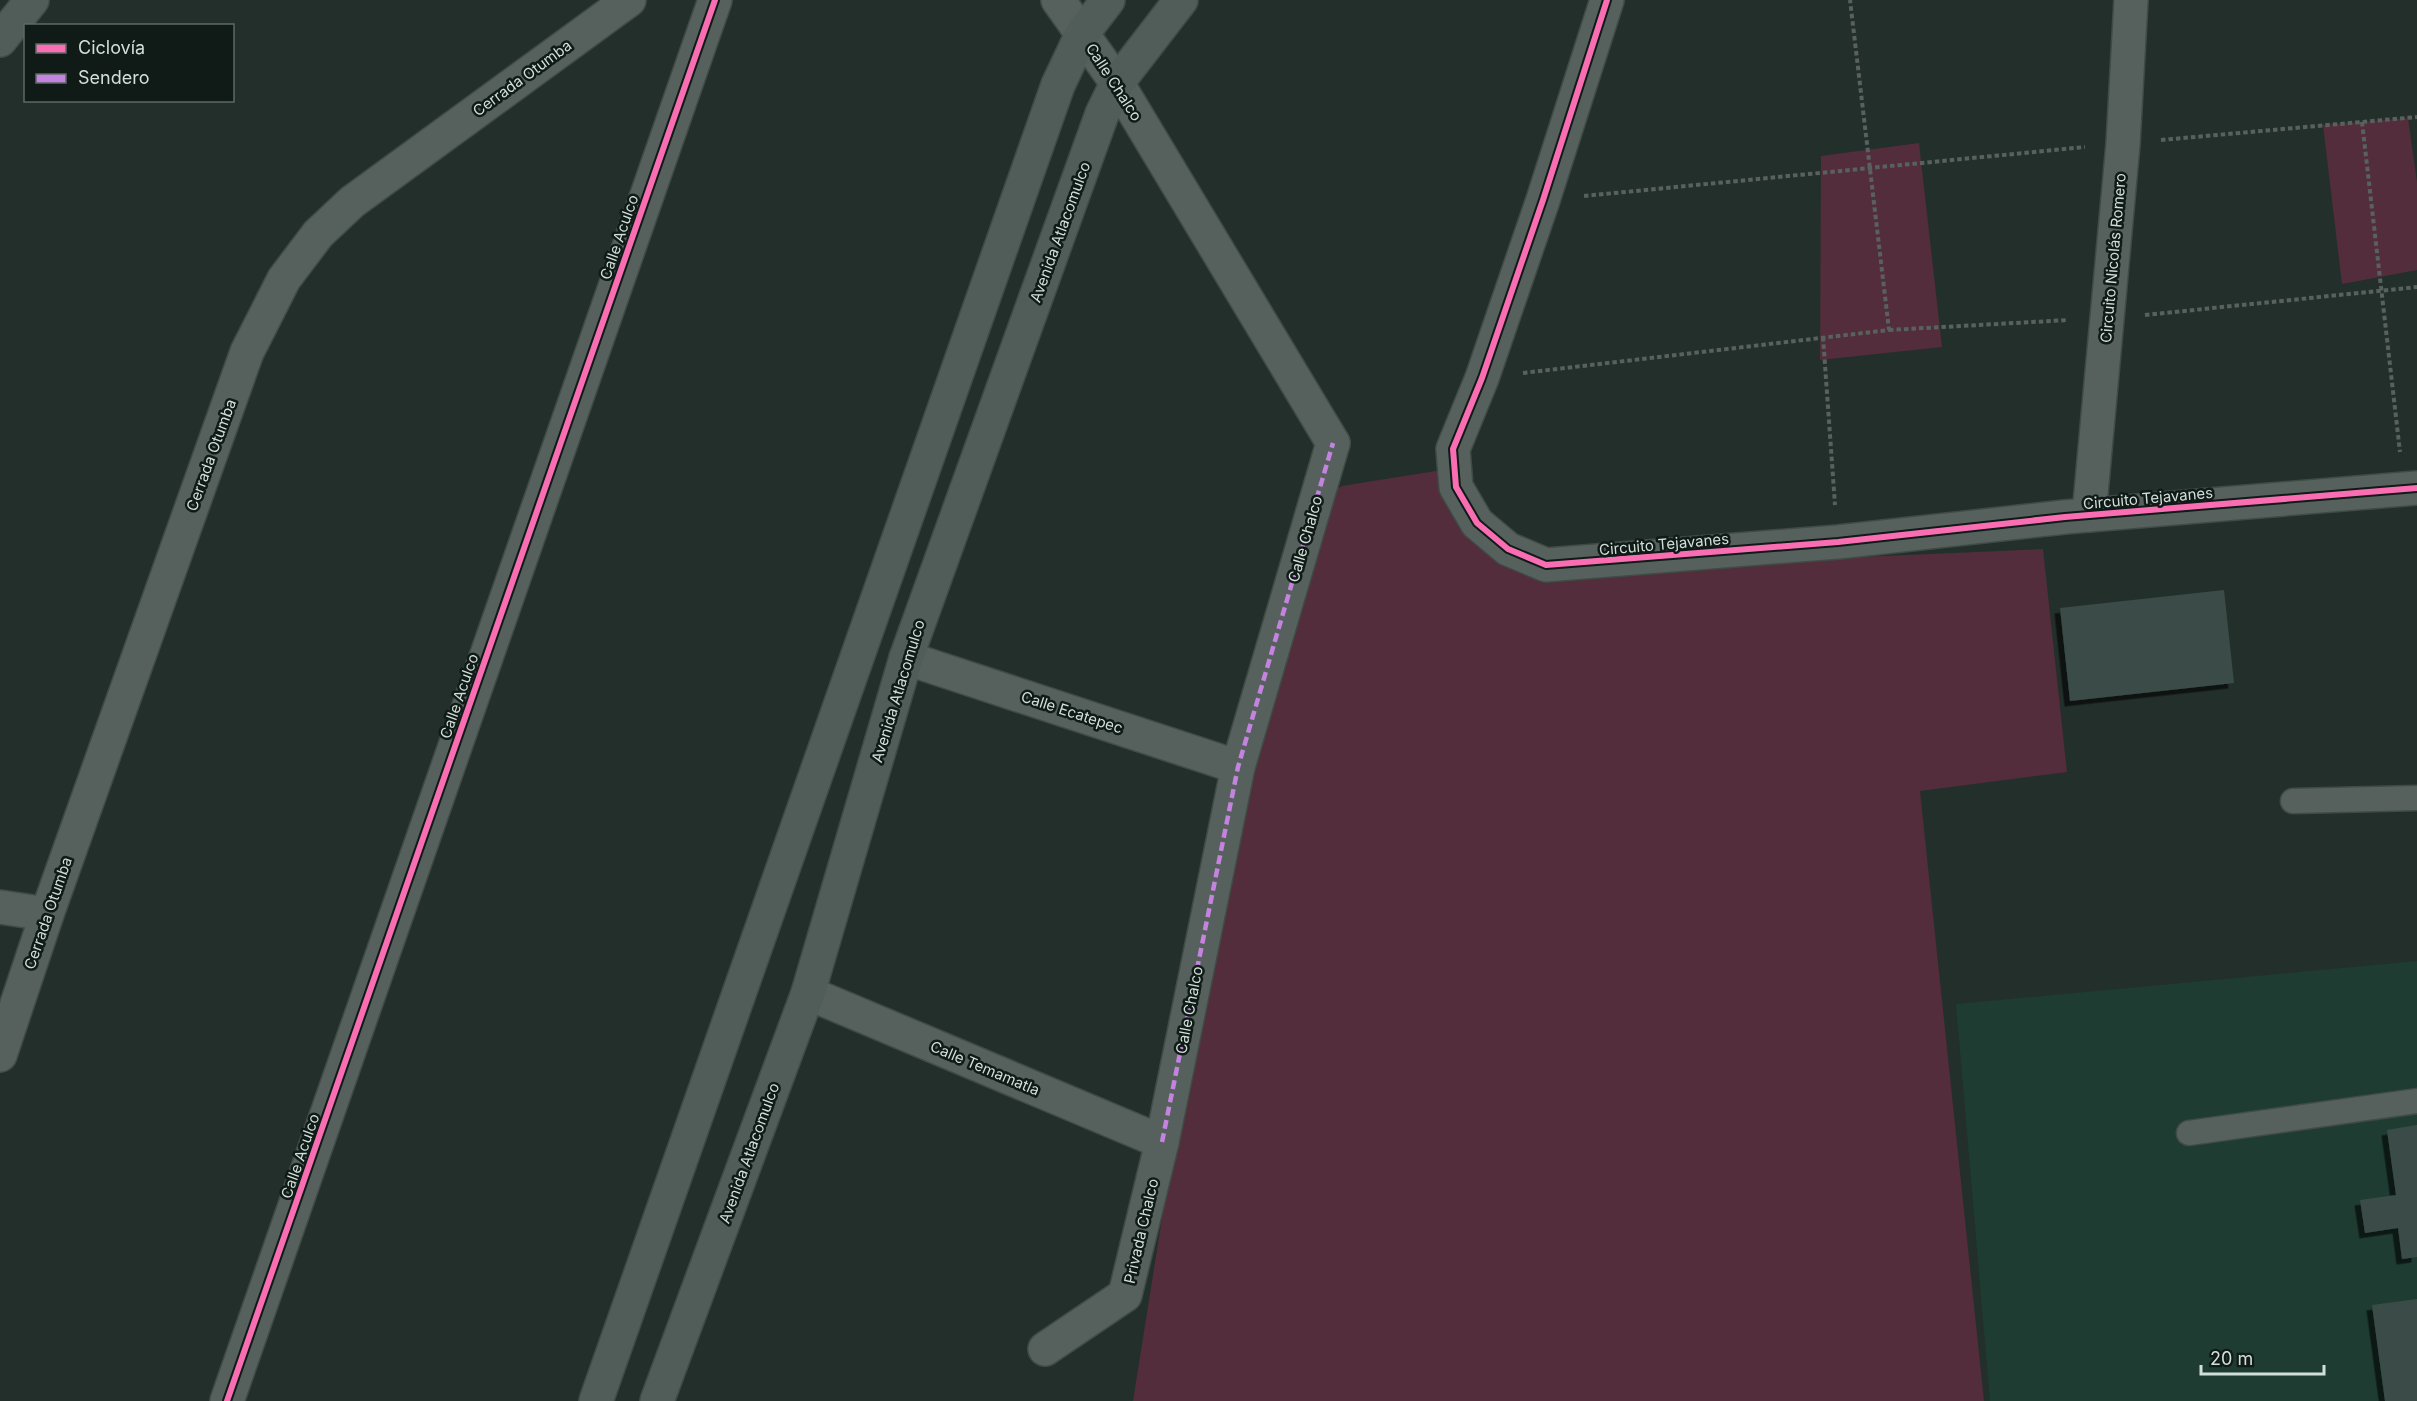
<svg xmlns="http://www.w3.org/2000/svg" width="2417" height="1401" font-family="Inter,sans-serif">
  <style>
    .built { fill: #1e3c32 }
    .green { fill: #532d3b }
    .building { fill: #3a4c47; filter: url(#shadow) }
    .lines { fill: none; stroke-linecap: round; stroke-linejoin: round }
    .service-casing { stroke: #404b46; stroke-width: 27 }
    .pedestrian-casing { stroke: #404b46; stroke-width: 36 }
    .minor-casing { stroke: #404b46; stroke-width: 36 }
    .secondary-casing { stroke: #404b46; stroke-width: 36 }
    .path { stroke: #58615d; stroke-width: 4; stroke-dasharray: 4.5 3; stroke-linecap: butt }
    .service { stroke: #56615d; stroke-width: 24 }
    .pedestrian { stroke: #56615d; stroke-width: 33 }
    .minor { stroke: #56615d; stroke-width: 33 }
    .secondary { stroke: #505d58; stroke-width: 33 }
    .quiet { stroke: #c483df; stroke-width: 4.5; stroke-dasharray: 9 4.5; stroke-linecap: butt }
    .cycleway-casing { stroke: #101a17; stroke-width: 10 }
    .cycleway { stroke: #f96db3; stroke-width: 6 }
    .labels { text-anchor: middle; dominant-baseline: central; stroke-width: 5; stroke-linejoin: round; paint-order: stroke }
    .street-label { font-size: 15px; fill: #d1dfd9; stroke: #101a17 }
  </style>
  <defs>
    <filter id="shadow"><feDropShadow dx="-5.5" dy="5.5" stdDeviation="0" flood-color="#0009"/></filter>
  </defs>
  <rect width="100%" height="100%" fill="#232f2b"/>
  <path class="built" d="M2417,961v440h-427l-34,-397z"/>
  <g class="green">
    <path d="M2408,118l9,64v88l-75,14 -19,-159z"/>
    <path d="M1919,143l23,204 -122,13 1,-204z"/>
    <path d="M1442,470l99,107 296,-19 206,-9 24,223 -147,19 64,610h-851l40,-252 74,-383 74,-269 21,-11z"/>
  </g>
  <g class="building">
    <path d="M2224,590l10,93 -164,18 -10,-93z"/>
    <path d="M2417,1125v132l-15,2 -4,-31 -33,5 -5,-33 36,-5 -9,-65z"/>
    <path d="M2417,1299v102h-32l-13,-96z"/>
  </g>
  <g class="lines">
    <defs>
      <g id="service">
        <path d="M2293,801l124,-3"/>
        <path d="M2189,1133l228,-32"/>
      </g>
      <path id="pedestrian" d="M1162,1142l76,-375 95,-324"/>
      <g id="minor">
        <path d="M1058,0l59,83 216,360"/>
        <path d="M1607,0l-64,200 -61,178 -29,71 3,38 21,36 31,26 38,16 292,-23 227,-25 352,-29"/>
        <path d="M2089,515l34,-371 8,-144"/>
        <path d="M906,658l332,109"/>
        <path d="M0,907l47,7"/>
        <path d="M808,993l354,149 -37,153 -80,54"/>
        <path d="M0,1055l47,-141 200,-562 37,-73 34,-45 34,-32 277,-202"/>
        <path d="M227,1401l488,-1401"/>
      </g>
      <g id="secondary">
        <path d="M0,40l32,-40"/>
        <path d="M596,1401l462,-1316 24,-51 26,-34"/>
        <path d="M657,1401l151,-408 98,-335 196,-544 15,-31 64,-83"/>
      </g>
    </defs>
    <use href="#service" class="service-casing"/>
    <use href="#pedestrian" class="pedestrian-casing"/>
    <use href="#minor" class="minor-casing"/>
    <use href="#secondary" class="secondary-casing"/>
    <g class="path">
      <path d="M2362,122l38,330"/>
      <path d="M2161,140l256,-23"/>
      <path d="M1584,196l501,-49"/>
      <path d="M2145,315l272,-28"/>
      <path d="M1889,330l179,-10"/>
      <path d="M1823,337l12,168"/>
      <path d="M1523,373l366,-43 -39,-330"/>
    </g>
    <use href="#service" class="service"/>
    <use href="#pedestrian" class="pedestrian"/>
    <use href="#minor" class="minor"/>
    <use href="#secondary" class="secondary"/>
    <path class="quiet" d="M1162,1142l76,-375 95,-324"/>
    <defs>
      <g id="cycleway">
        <path d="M1607,0l-64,200 -61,178 -29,71 3,38 21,36 31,26 38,16 292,-23 227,-25 352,-29"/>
        <path d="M227,1401l488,-1401"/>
      </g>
    </defs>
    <use href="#cycleway" class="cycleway-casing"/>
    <use href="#cycleway" class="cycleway"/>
  </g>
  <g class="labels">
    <g class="street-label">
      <text transform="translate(522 78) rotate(-36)">Cerrada Otumba</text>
      <text transform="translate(1114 82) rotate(57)">Calle Chalco</text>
      <text transform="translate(1060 232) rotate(-70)">Avenida Atlacomulco</text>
      <text transform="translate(619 237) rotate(-71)">Calle Aculco</text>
      <text transform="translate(2113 258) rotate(-85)">Circuito Nicolás Romero</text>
      <text transform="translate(211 455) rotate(-70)">Cerrada Otumba</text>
      <text transform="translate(2148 498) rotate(-5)">Circuito Tejavanes</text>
      <text transform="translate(1305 539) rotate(-74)">Calle Chalco</text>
      <text transform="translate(1664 544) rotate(-5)">Circuito Tejavanes</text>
      <text transform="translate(898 691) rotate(-73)">Avenida Atlacomulco</text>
      <text transform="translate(459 696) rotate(-71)">Calle Aculco</text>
      <text transform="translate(1072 712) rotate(18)">Calle Ecatepec</text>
      <text transform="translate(48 913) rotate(-71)">Cerrada Otumba</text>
      <text transform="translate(1189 1010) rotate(-79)">Calle Chalco</text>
      <text transform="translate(985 1068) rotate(23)">Calle Temamatla</text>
      <text transform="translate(749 1153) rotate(-70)">Avenida Atlacomulco</text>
      <text transform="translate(300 1156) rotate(-71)">Calle Aculco</text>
      <text transform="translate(1141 1231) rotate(-77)">Privada Chalco</text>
    </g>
  </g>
  <rect x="24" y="24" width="210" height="78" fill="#101a17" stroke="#5d6965" stroke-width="1.5"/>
  <rect x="36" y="44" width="30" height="9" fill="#f96db3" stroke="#5d6965" stroke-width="1.5"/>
  <text x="78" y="54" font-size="18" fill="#d1dfd9">Ciclovía</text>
  <rect x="36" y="74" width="30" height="9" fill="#c483df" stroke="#5d6965" stroke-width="1.5"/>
  <text x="78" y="84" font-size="18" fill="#d1dfd9">Sendero</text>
  <path d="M2201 1365v9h123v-9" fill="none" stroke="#d1dfd9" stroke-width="3"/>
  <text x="2210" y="1365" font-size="18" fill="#d1dfd9" stroke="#101a17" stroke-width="4.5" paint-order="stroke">20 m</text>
</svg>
